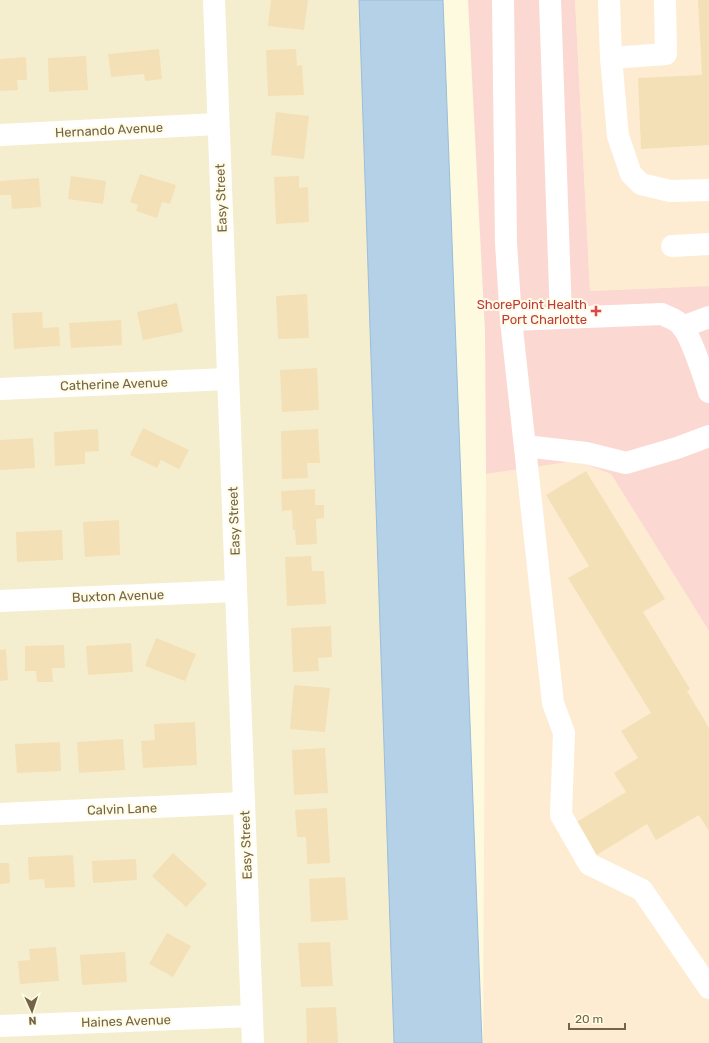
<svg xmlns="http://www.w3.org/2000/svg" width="709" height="1043" font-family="Rubik,sans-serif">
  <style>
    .residential { fill: #f5eece }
    .commercial { fill: #feecd2 }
    .medical { fill: #fbd9d2 }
    .water { fill: #b4d1e7; stroke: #9abdd9 }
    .building { fill: #f3e0b6 }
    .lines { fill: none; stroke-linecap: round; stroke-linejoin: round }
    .minor { stroke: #fff; stroke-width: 22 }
    .health-dot { fill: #e0444e; stroke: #fffce6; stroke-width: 1.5 }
    .labels { text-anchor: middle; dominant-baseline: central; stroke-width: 4; stroke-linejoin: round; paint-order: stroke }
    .street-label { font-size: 13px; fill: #746346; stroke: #fffce6 }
    .health-label { font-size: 13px; fill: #be3a42; stroke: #fffce6; text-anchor: end }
  </style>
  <rect width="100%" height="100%" fill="#fdfadf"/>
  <path class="residential" d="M0,0h359l35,1043h-394z"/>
  <g class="commercial">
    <path d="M575,0h134v286l-119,5z"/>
    <path d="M576,461l35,13 98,157v412h-226l3,-569z"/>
  </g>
  <path class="medical" d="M468,0h107l15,291 119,-5v345l-98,-157 -35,-13 -90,13 -1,-142z"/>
  <path class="water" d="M359,0h84l39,1043h-88z"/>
  <g class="building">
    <path d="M271,0h37l-4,30 -36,-4z"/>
    <path d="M698,0h11v145l-68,4 -3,-71 64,-3z"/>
    <path d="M159,49l3,30 -17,2 -1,-7 -33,3 -3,-23z"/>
    <path d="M296,49l1,17 5,-1 2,30 -36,1 -2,-46z"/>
    <path d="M86,56l2,34 -39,2 -1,-34z"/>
    <path d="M26,57l1,23h-10l1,10 -18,1v-32z"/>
    <path d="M276,112l33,4 -5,43 -33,-4z"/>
    <path d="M140,174l36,11 -6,19 -8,-2 -5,16 -21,-7 2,-6 -8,-3z"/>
    <path d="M71,176l35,5 -3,23 -35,-5z"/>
    <path d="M299,176v12l9,-1 1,35 -33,2 -2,-47z"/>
    <path d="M39,178l2,29 -29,2 -1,-14h-11v-14z"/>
    <path d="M307,294l2,44 -31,1 -2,-43z"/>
    <path d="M177,303l6,29 -40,8 -6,-28z"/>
    <path d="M42,312l1,16 16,-1 1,19 -46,3 -2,-36z"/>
    <path d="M121,320l1,25 -51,3 -2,-25z"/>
    <path d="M317,368l2,42 -37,2 -2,-42z"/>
    <path d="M143,428l46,22 -10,19 -18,-9 -4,8 -27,-13z"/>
    <path d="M98,429l1,22 -14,1v12l-30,2 -1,-34z"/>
    <path d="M318,429l2,34h-13l1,15 -26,1 -1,-48z"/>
    <path d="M33,438l2,30 -35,2v-30z"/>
    <path d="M586,471l79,128 -22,13 47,77 -3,2 22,37v103l-10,-16 -43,25 -9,-16 -52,32 -20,-33 51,-31 -12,-19 24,-15 -17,-27 30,-18 -83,-135 21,-12 -43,-71z"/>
    <path d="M315,489v16h9v13l-8,1 1,25 -21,1 -1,-15h-2l-1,-20 -10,1 -1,-20z"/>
    <path d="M119,520l1,35 -35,2 -2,-35z"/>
    <path d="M62,530l1,30 -46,2 -1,-30z"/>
    <path d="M311,556l1,15h12l2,33 -39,2 -2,-49z"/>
    <path d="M331,626l1,31 -14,1 1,13 -26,1 -2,-44z"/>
    <path d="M156,638l40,16 -11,27 -40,-15z"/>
    <path d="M131,643l2,29 -45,3 -2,-29z"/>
    <path d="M64,645l1,23h-13l1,14h-16l-1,-11h-11v-25z"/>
    <path d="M6,649l2,31 -8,1v-31z"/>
    <path d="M294,685l36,3 -5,44 -35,-3z"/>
    <path d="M195,722l2,43 -54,3 -2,-27 14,-1 -1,-16z"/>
    <path d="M123,739l2,31 -46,3 -2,-31z"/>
    <path d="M60,742l1,29 -44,2 -2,-29z"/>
    <path d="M325,748l3,45 -34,2 -2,-45z"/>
    <path d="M327,808l3,55 -23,1 -1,-27h-9l-2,-27z"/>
    <path d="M173,853l34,31 -21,23 -34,-31z"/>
    <path d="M73,855l2,32 -30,1 -1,-9 -15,1 -1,-23z"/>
    <path d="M136,859l1,21 -44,3 -1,-22z"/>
    <path d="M0,863h9l1,20 -10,1z"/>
    <path d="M345,877l3,43 -37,2 -2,-43z"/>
    <path d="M167,933l24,13 -18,31 -24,-13z"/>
    <path d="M330,942l3,44 -32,1 -3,-44z"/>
    <path d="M56,947l3,34 -39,3 -2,-23 12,-1 -1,-11z"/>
    <path d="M125,952l2,30 -45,3 -2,-30z"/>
    <path d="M336,1007l2,36h-31l-1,-35z"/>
  </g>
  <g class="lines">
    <g class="minor">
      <path d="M214,0l39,1043"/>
      <path d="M503,0l3,243 5,77 42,383 11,30 -3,82 28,49 53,26 67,98"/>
      <path d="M550,0l11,318"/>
      <path d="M609,0l2,58"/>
      <path d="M665,0l1,54 -55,4 7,78 13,38 10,10 29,7 39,-1"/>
      <path d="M0,135l218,-11"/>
      <path d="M672,246l37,-2"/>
      <path d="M511,320l151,-6c6,3 13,5 17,9 11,9 25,54 30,69"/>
      <path d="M682,327l27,-10"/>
      <path d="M0,389l228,-10"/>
      <path d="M525,446l61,7 40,10 51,-15 32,-12"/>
      <path d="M0,601l236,-10"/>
      <path d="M0,814l244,-11"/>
      <path d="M0,1026l252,-10"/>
    </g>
  </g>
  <path class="health-dot" d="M594 305h4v4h4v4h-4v4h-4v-4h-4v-4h4z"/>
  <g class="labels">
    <g class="street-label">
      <text transform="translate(109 130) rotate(-3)">Hernando Avenue</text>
      <text transform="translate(221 198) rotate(-92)">Easy Street</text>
      <text transform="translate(114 384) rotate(-2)">Catherine Avenue</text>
      <text transform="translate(234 521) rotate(-92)">Easy Street</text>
      <text transform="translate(118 596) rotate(-2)">Buxton Avenue</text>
      <text transform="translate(122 809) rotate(-2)">Calvin Lane</text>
      <text transform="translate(246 845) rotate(-92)">Easy Street</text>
      <text transform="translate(126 1021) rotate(-2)">Haines Avenue</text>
    </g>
    <g class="health-label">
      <text x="587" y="304">ShorePoint Health<tspan x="587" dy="15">Port Charlotte</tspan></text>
    </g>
  </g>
  <g transform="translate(32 1011) rotate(177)" stroke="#fffce6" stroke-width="3" paint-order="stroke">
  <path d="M0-3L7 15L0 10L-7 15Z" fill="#746346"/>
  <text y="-6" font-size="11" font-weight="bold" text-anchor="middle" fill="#746346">N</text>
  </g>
  <path d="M569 1023v6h56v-6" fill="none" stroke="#746346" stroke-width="2"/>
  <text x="575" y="1023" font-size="12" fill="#746346" stroke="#fffce6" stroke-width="3" paint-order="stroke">20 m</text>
</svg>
